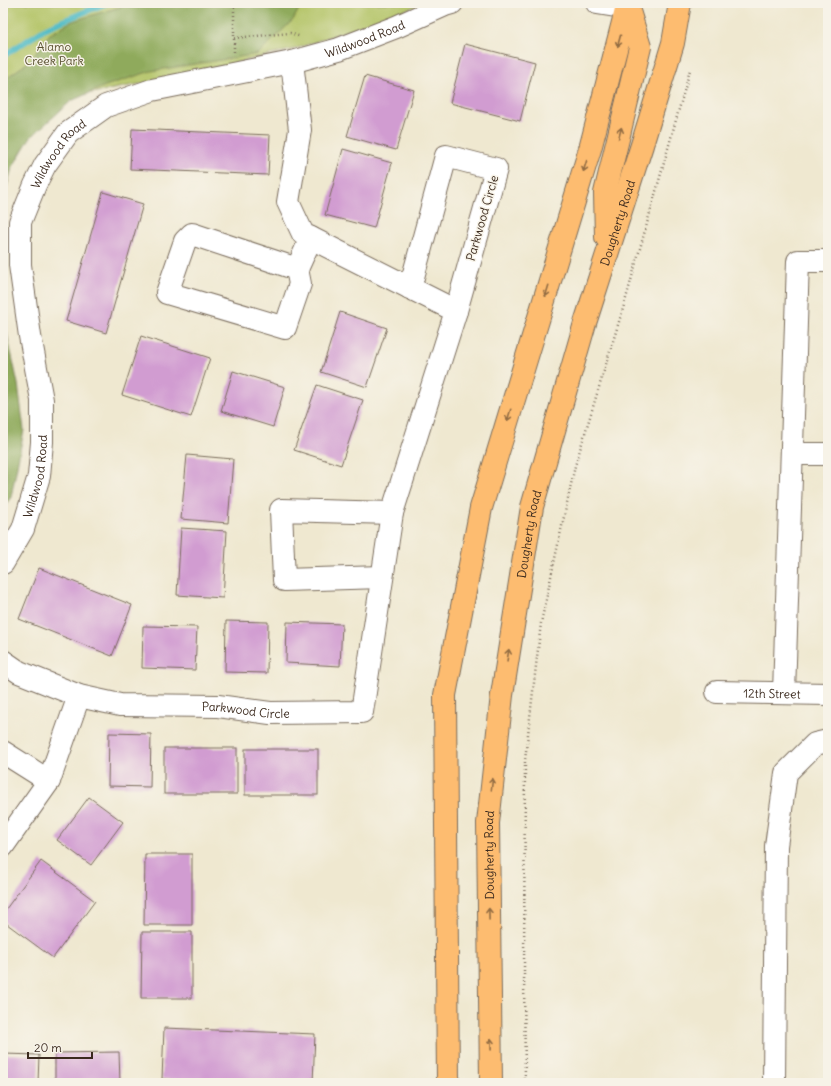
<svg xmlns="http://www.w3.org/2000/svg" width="831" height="1086" font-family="Delius,sans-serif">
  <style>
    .green { fill: #b4c467; stroke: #787742 }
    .forest { fill: #8faa5c; stroke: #656a3d }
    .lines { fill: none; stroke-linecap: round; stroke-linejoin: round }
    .stream { stroke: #4cbac5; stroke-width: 6 }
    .building { fill: #d19cd1 }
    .minor-casing { stroke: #7a6c5c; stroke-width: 24 }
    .major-casing { stroke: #7a6c5c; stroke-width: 24 }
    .path { stroke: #7a6c5c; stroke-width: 2.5; stroke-dasharray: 1 3; stroke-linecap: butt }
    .minor { stroke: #fff; stroke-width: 22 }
    .major { stroke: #fdbc70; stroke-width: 22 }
    .oneway { stroke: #926c43 }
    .labels { text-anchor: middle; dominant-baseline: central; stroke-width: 3; stroke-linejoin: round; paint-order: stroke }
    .street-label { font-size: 12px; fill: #3b2a1e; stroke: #f7f3e8 }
    .park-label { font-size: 12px; fill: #595030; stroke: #f7f3e8 }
  </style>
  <rect width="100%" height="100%" fill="#f7f3e8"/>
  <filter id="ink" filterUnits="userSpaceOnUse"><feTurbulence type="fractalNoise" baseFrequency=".025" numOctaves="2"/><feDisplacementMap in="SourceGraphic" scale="8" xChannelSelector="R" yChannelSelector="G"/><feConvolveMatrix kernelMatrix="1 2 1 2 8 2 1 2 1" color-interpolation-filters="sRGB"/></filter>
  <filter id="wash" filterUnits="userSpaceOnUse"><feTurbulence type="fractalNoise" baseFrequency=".012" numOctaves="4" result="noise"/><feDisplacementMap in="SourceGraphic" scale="16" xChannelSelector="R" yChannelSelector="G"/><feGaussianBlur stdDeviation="0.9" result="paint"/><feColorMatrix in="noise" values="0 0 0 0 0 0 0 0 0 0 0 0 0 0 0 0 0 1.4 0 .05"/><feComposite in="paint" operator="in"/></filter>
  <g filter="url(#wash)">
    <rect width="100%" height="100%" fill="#efe8d0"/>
    <path class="green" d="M3,3h422l-130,46 -129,30 -90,17 -73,31z"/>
    <g class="forest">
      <path d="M133,3h169l-9,17 -35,34 -107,17 -46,15 -34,15 -41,37 -18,30 -9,32v-123l3,1 24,-17 19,-26 21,-13z"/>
      <path d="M3,315l15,69 6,46 -13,67 -8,12z"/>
    </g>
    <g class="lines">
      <path class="stream" d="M3,56l47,-30 57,-23"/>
    </g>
    <g id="blocks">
      <g class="building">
        <path d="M465,44l70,18 -15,59 -70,-18z"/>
        <path d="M365,76l49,14 -18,60 -49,-14z"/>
        <path d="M132,129l138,6 -2,40 -138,-6z"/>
        <path d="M343,149l49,14 -18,65 -49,-13z"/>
        <path d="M103,192l40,12 -37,129 -40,-12z"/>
        <path d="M340,312l47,16 -20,59 -46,-15z"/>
        <path d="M141,336l69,22 -19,59 -69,-22z"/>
        <path d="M233,371l52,16 -12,40 -52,-16z"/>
        <path d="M317,385l46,15 -22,65 -47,-15z"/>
        <path d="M187,455l46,4 -5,64 -47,-4z"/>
        <path d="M181,528l46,3 -4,67 -46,-3z"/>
        <path d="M39,568l93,37 -20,51 -93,-37z"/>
        <path d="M226,621l42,1 -1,51 -42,-1z"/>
        <path d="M287,622l55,2 -2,42 -54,-3z"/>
        <path d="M143,626l54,1 -2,43 -53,-2z"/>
        <path d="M109,733l42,1 -1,53 -42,-1z"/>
        <rect x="164" y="748" width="73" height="46"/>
        <rect x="245" y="749" width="73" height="46"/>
        <path d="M89,797l34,25 -32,43 -34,-25z"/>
        <path d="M145,854h47v71h-48z"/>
        <path d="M41,861l54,40 -42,57 -50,-37v-8z"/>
        <path d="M142,932h50v66h-51z"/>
        <path d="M164,1028l151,6 -2,49h-57l-94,-4z"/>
        <path d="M119,1052l1,31h-65v-30z"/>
        <path d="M3,1054l36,1 -1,28h-35z"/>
      </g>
    </g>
  </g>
  <g filter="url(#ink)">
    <use href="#blocks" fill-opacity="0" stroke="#7a6c5c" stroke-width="1"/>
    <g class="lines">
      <defs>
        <g id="minor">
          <path d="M597,3l31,5"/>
          <path d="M297,269l3,15 -15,44 -118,-35 18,-52 7,-7 105,35 14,-31"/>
          <path d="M410,288l36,-132 50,13 -40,142"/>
          <path d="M793,454h35"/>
          <path id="s1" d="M3,563l20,-34 16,-53 3,-34v-42l-12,-64 -10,-71v-43l15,-37 10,-20 23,-32 38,-27 46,-16 140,-28 47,-13 57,-22 49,-22 7,-2"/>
          <path d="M382,577l-98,3 -3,-70 111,3"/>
          <path id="s2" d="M3,661l16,11 60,24 41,9 98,1 52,7 92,-1 30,-199 64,-202 -153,-77 -15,-32 12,-72 -8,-68"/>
          <path id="s3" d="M717,692l111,2"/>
          <path d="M784,693l14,-432h30"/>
          <path d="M3,752l46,29"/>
          <path d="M3,846l46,-65 30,-85"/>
          <path d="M774,1083l2,-237 10,-73 29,-29 13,-3"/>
        </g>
        <g id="major">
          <path d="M606,237l-1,-44 35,-146 -12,-39"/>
          <path d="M448,1083l-3,-388 36,-187 109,-359 38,-146"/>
          <path id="s4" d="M491,1083l-3,-260 14,-128 30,-188 53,-184 57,-178 31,-102 7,-40"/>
        </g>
      </defs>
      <use href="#minor" class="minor-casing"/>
      <use href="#major" class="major-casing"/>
      <g class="path">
        <path d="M234,3v49"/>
        <path d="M234,38l56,-5 11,4"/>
        <path d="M525,1083l-1,-112 1,-211 16,-137 34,-157 50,-164 65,-232"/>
      </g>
      <use href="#minor" class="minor"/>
      <use href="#major" class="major"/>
    </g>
    <defs><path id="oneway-shaft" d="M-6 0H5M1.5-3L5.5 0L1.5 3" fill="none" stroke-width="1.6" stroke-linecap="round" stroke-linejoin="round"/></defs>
    <g class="oneway">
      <use href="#oneway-shaft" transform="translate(619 41) rotate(105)"/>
      <use href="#oneway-shaft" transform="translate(620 133) rotate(-76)"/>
      <use href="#oneway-shaft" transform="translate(585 166) rotate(107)"/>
      <use href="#oneway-shaft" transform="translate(547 291) rotate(107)"/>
      <use href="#oneway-shaft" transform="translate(509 415) rotate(107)"/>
      <use href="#oneway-shaft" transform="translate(508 655) rotate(-81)"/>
      <use href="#oneway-shaft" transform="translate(492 784) rotate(-84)"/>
      <use href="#oneway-shaft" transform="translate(489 914) rotate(-91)"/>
      <use href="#oneway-shaft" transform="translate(491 1044) rotate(-91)"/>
    </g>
  </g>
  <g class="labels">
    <g class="street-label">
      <text stroke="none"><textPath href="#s1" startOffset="767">Wildwood Road</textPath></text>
      <text stroke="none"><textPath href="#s1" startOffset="430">Wildwood Road</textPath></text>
      <text transform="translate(482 218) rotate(-74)">Parkwood Circle</text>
      <text stroke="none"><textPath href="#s4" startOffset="876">Dougherty Road</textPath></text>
      <text stroke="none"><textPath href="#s1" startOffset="94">Wildwood Road</textPath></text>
      <text stroke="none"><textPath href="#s4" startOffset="552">Dougherty Road</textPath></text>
      <text stroke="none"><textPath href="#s3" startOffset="55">12th Street</textPath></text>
      <text stroke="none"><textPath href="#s2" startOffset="252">Parkwood Circle</textPath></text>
      <text stroke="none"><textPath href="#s4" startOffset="228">Dougherty Road</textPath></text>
    </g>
    <g class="park-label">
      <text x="54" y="46">Alamo<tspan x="54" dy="14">Creek Park</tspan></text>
    </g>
  </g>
  <rect width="831" height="1086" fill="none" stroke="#f7f3e8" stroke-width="16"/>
  <path d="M28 1052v6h64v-6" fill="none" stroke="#3b2a1e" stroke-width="2"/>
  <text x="34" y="1052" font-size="12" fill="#3b2a1e" stroke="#f7f3e8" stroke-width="3" paint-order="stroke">20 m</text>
</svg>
